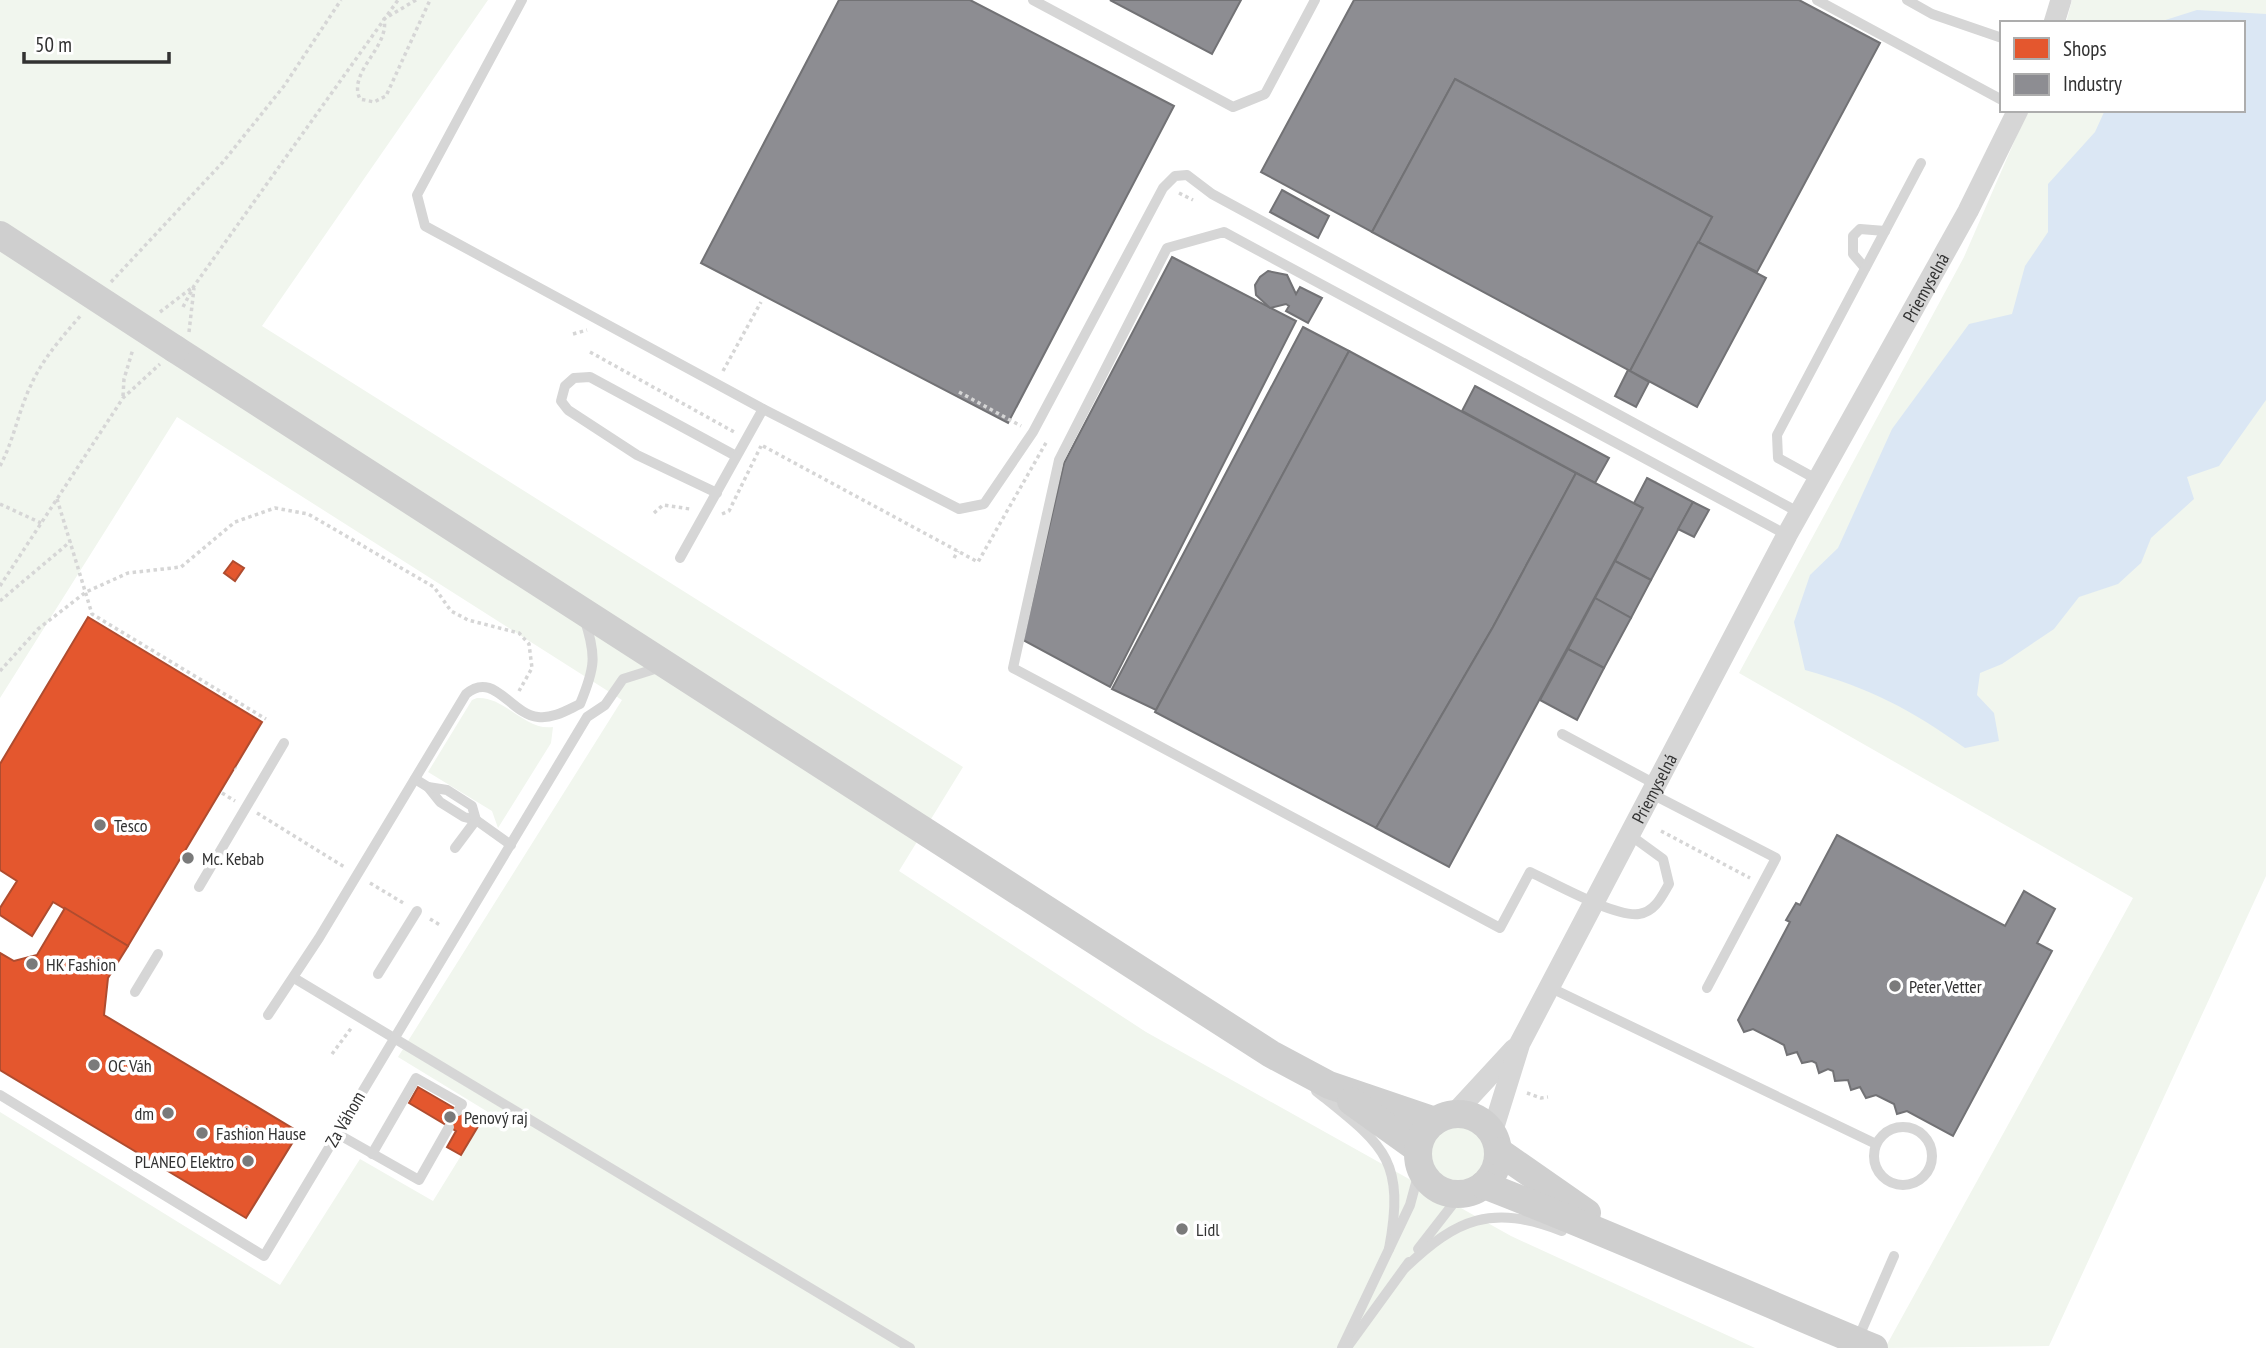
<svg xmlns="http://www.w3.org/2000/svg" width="2266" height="1348" font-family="'PT Sans Narrow',sans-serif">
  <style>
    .green { fill: #f1f6ee }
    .water { fill: #dbe7f4 }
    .shops { fill: #e4572e; stroke: #af4c2f; stroke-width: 2 }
    .industry { fill: #8d8d92; stroke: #727275; stroke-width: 2 }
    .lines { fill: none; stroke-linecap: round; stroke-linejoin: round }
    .path { stroke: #d6d6d6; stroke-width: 3.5; stroke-dasharray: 3.5 3.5; stroke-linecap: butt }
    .service { stroke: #d6d6d6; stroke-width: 10 }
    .minor { stroke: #d6d6d6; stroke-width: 21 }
    .secondary { stroke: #cfcfcf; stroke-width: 28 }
    .secondary-bridge { stroke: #cfcfcf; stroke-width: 28 }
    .poi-dot { fill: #7a7a7a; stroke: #fff; stroke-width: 2.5 }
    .labels { text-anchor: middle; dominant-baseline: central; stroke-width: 7; stroke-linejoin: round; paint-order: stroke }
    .street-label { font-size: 18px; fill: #323232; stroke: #fff }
    .poi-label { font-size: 18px; fill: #323232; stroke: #fff; text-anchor: start }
  </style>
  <rect width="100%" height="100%" fill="#fff"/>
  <g class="green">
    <path d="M0,0h488l-226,326 701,441 -64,104 247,161 365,204 244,112h-1755v-236l280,173 80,-126 73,42 55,-89 -90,-55 224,-357 -445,-283 -177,281z"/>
    <path d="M2072,0h194v876l-217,470 -164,2 248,-450 -394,-225 225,-416 64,-147h215v-87h-177z"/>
    <path d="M477,698c28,-2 48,33 76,29l-2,16 -53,85 -6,-17 -64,-39 44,-72z"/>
    <circle cx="1458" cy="1154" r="29"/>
  </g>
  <path class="water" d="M2197,10l69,4v386l-47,66 -32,11 7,22 -43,39 -10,25 -23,21 -39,13 -25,32 -52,35 -22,9 -3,22 17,18 5,28 -34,7c-57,-40 -93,-59 -160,-78l-11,-48 16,-47 28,-27 54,-119 77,-105 43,-10 13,-48 23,-34v-48l47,-52 10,-22h138v-87h-87z"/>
  <g class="shops">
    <path d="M233,561l11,7 -9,13 -11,-8z"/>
    <path d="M88,617l174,105 -134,224 -75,-44 -21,34 -32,-21v-7l17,-27 -17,-11v-106z"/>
    <path d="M65,908l63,38 -20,32 -4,37 195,117 -53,86 -246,-148v-117l14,8 23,-6z"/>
    <path d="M418,1087l62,36 -19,32 -14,-8 9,-16 -47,-28z"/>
  </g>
  <g class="industry">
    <path d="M839,0h131l204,106 -166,317 -307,-160z"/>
    <path d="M1110,0h131l-29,54z"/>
    <path d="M1354,0h445l81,43 -123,229 -59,-30 14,-25 -257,-138 -83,153 -111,-60z"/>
    <path d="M1455,79l257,138 -82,154 -258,-139z"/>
    <path d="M1282,190l47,26 -11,22 -48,-26z"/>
    <path d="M1698,242l68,36 -69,129 -67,-36z"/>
    <path d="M1172,257l124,64 -186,366 -87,-47 41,-177z"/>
    <path d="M1268,271l19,4 9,19 4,-7 22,11 -14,25 -22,-12 3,-5 -3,-2 -16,4 -14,-13 -1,-10 5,-8z"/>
    <path d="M1303,327l46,24 -193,359 -44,-21z"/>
    <path d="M1349,351l227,122 -83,154 -117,201 -221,-116z"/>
    <path d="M1628,370l21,12 -13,25 -21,-11z"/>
    <path d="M1475,386l134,72 -14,25 -133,-72z"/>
    <path d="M1576,473l67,35 -194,359 -73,-39 117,-201z"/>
    <path d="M1647,478l46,24 -42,78 -36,-19 28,-53 -9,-5z"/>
    <path d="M1693,502l16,8 -15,27 -16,-8z"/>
    <path d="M1615,561l36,19 -20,38 -36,-20z"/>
    <path d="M1595,598l36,20 -27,50 -36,-19z"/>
    <path d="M1568,649l36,19 -27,52 -37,-20z"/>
    <path d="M1837,835l168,91 19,-35 31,18 -18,34 15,8 -99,185 -46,-25 -10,3 -3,-10 -18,-9 -10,3 -6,-11 -9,3 -3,-10 -13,1 -2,-10 -5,-2 -9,4 -3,-10 -4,-2 -10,2 -5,-11 -10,3 -3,-10 -31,-16 -9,3 -6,-12 52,-98 -4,-2 10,-17 4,2z"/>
  </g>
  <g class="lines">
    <g class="path">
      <path d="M416,0l-32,19c6,28 -37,53 -24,80l14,3 12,-6 44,-96"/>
      <path d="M1179,193l14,7"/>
      <path d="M111,282l112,-120 61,-76 57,-86"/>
      <path d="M183,307l11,-21 204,-286"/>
      <path d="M160,312l33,-25"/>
      <path d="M189,332l5,-44"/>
      <path d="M573,334l14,-4"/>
      <path d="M590,352l146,81"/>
      <path d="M723,371l38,-69"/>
      <path d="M959,392l62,34"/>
      <path d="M123,396l1,-17 9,-30"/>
      <path d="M763,446l215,116 69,-121"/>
      <path d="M0,466c14,-26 18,-54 31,-81 12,-27 32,-49 51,-71"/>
      <path d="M57,499l35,115 174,105"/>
      <path d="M0,504l41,19"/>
      <path d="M654,513l9,-8 27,4"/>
      <path d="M722,514l7,-3 32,-65"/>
      <path d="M954,558l4,-7"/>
      <path d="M0,586l123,-188 37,-34"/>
      <path d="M0,601l71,-60"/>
      <path d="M0,671l38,-42 48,-37 42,-19 53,-6 54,-45 40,-14 33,6 126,73 17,24 17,9 51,13 10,11 3,24 -13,23"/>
      <path d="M235,768l1,1"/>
      <path d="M222,793l13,8"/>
      <path d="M257,813l89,55"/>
      <path d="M1661,831l89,47"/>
      <path d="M370,883l35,21"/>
      <path d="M430,919l10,6"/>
      <path d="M332,1054l20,-27"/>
      <path d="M1527,1093l14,5 7,-1"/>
    </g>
    <g class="service">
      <path d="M522,0l-105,195 8,31 338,183 196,100 25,-5 49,-72 130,-244 12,-12 12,-1 25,19 588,319"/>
      <path d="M1033,0l200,107 32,-13 50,-94"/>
      <path d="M1817,0l185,100"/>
      <path d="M1907,0l25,14 70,24"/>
      <path d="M1865,268l-12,-14v-18l7,-7 25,2"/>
      <path d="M1818,480l-40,-22 -1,-23 144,-272"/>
      <path d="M717,493l-80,-38 -69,-45 -7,-9 4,-15 9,-8 16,-1 146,79"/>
      <path d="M680,558l83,-149"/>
      <path d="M1562,734l95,51"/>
      <path d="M415,779l13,8 12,15 24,15 12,3 35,25"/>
      <path d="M428,787l19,3 25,16 4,14"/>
      <path d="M1652,794l124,64 -69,130"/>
      <path d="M1630,835l33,24 6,25c-7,12 -14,28 -30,30 -25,3 -85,-31 -109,-42l-30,56 -487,-260 46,-208 108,-212 57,-16 563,303"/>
      <path d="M455,848l21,-28"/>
      <path d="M199,887l85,-144"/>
      <path d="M378,974l39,-63"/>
      <path d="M294,978l616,370"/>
      <path d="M1549,987l327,157"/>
      <path d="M135,992l23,-38"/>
      <path d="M268,1015l51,-77 147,-244c28,-24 44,20 72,23 15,2 29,-7 42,-13 15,-36 17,-48 4,-86"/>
      <path d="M1316,1091c67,54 90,67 73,158"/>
      <path d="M0,1095l264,161 323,-539 18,-12 18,-26 38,-12"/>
      <circle cx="1903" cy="1156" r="29"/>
      <path d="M336,1133l83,47 30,-53"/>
      <path d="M372,1154l44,-76 46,26 -4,7"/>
      <path d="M1418,1249l42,-54"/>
      <path d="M1405,1268c52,-50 87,-64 157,-37"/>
      <path d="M1857,1341l37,-85"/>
      <path d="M1348,1346l61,-84"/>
      <path d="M1342,1348l68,-143 10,-37"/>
    </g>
    <g class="minor">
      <path d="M2054,23l7,-23"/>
      <path d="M1454,1114l60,-65"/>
      <path id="s1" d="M1492,1133l28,-90 267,-508 181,-324 50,-101"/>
    </g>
    <g class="secondary">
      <path d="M175,349l1096,705 58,31 106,36"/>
      <path d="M1351,1101l67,48"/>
      <circle cx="1458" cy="1154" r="40"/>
      <path d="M1498,1151l89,62"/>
      <path d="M1484,1185c132,51 260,109 390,163"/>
    </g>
    <path class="secondary-bridge" d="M0,235l175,114"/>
  </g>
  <g class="poi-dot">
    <circle cx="100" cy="825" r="7"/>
    <circle cx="188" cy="858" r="7"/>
    <circle cx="32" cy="964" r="7"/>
    <circle cx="1895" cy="986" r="7"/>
    <circle cx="94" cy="1065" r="7"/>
    <circle cx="168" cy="1113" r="7"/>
    <circle cx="450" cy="1117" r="7"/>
    <circle cx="202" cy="1133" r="7"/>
    <circle cx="248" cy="1161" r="7"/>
    <circle cx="1182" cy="1229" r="7"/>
  </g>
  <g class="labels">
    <g class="street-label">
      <text stroke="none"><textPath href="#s1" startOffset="952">Priemyselná</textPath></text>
      <text stroke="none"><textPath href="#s1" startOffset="382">Priemyselná</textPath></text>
      <text transform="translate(345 1119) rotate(-60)">Za Váhom</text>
    </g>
    <g class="poi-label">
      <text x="114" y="825">Tesco</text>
      <text x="202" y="858">Mc. Kebab</text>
      <text x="46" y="964">HK Fashion</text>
      <text x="1909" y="986">Peter Vetter</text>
      <text x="108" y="1065">OC Váh</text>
      <text x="154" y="1113" text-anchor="end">dm</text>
      <text x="464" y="1117">Penový raj</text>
      <text x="216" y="1133">Fashion Hause</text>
      <text x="234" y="1161" text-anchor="end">PLANEO Elektro</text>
      <text x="1196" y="1229">Lidl</text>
    </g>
  </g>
  <rect x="2000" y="21" width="245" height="91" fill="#ffffff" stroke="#adadad" stroke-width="2"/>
  <rect x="2014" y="38" width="35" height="21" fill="#e4572e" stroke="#adadad" stroke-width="2"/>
  <text x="2063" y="56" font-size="21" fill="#323232">Shops</text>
  <rect x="2014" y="74" width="35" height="21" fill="#8d8d92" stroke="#adadad" stroke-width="2"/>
  <text x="2063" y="91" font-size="21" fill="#323232">Industry</text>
  <path d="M24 52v10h145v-10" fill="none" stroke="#323232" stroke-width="3.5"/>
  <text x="35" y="52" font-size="21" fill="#323232" stroke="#ffffff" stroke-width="5" paint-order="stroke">50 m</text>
</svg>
